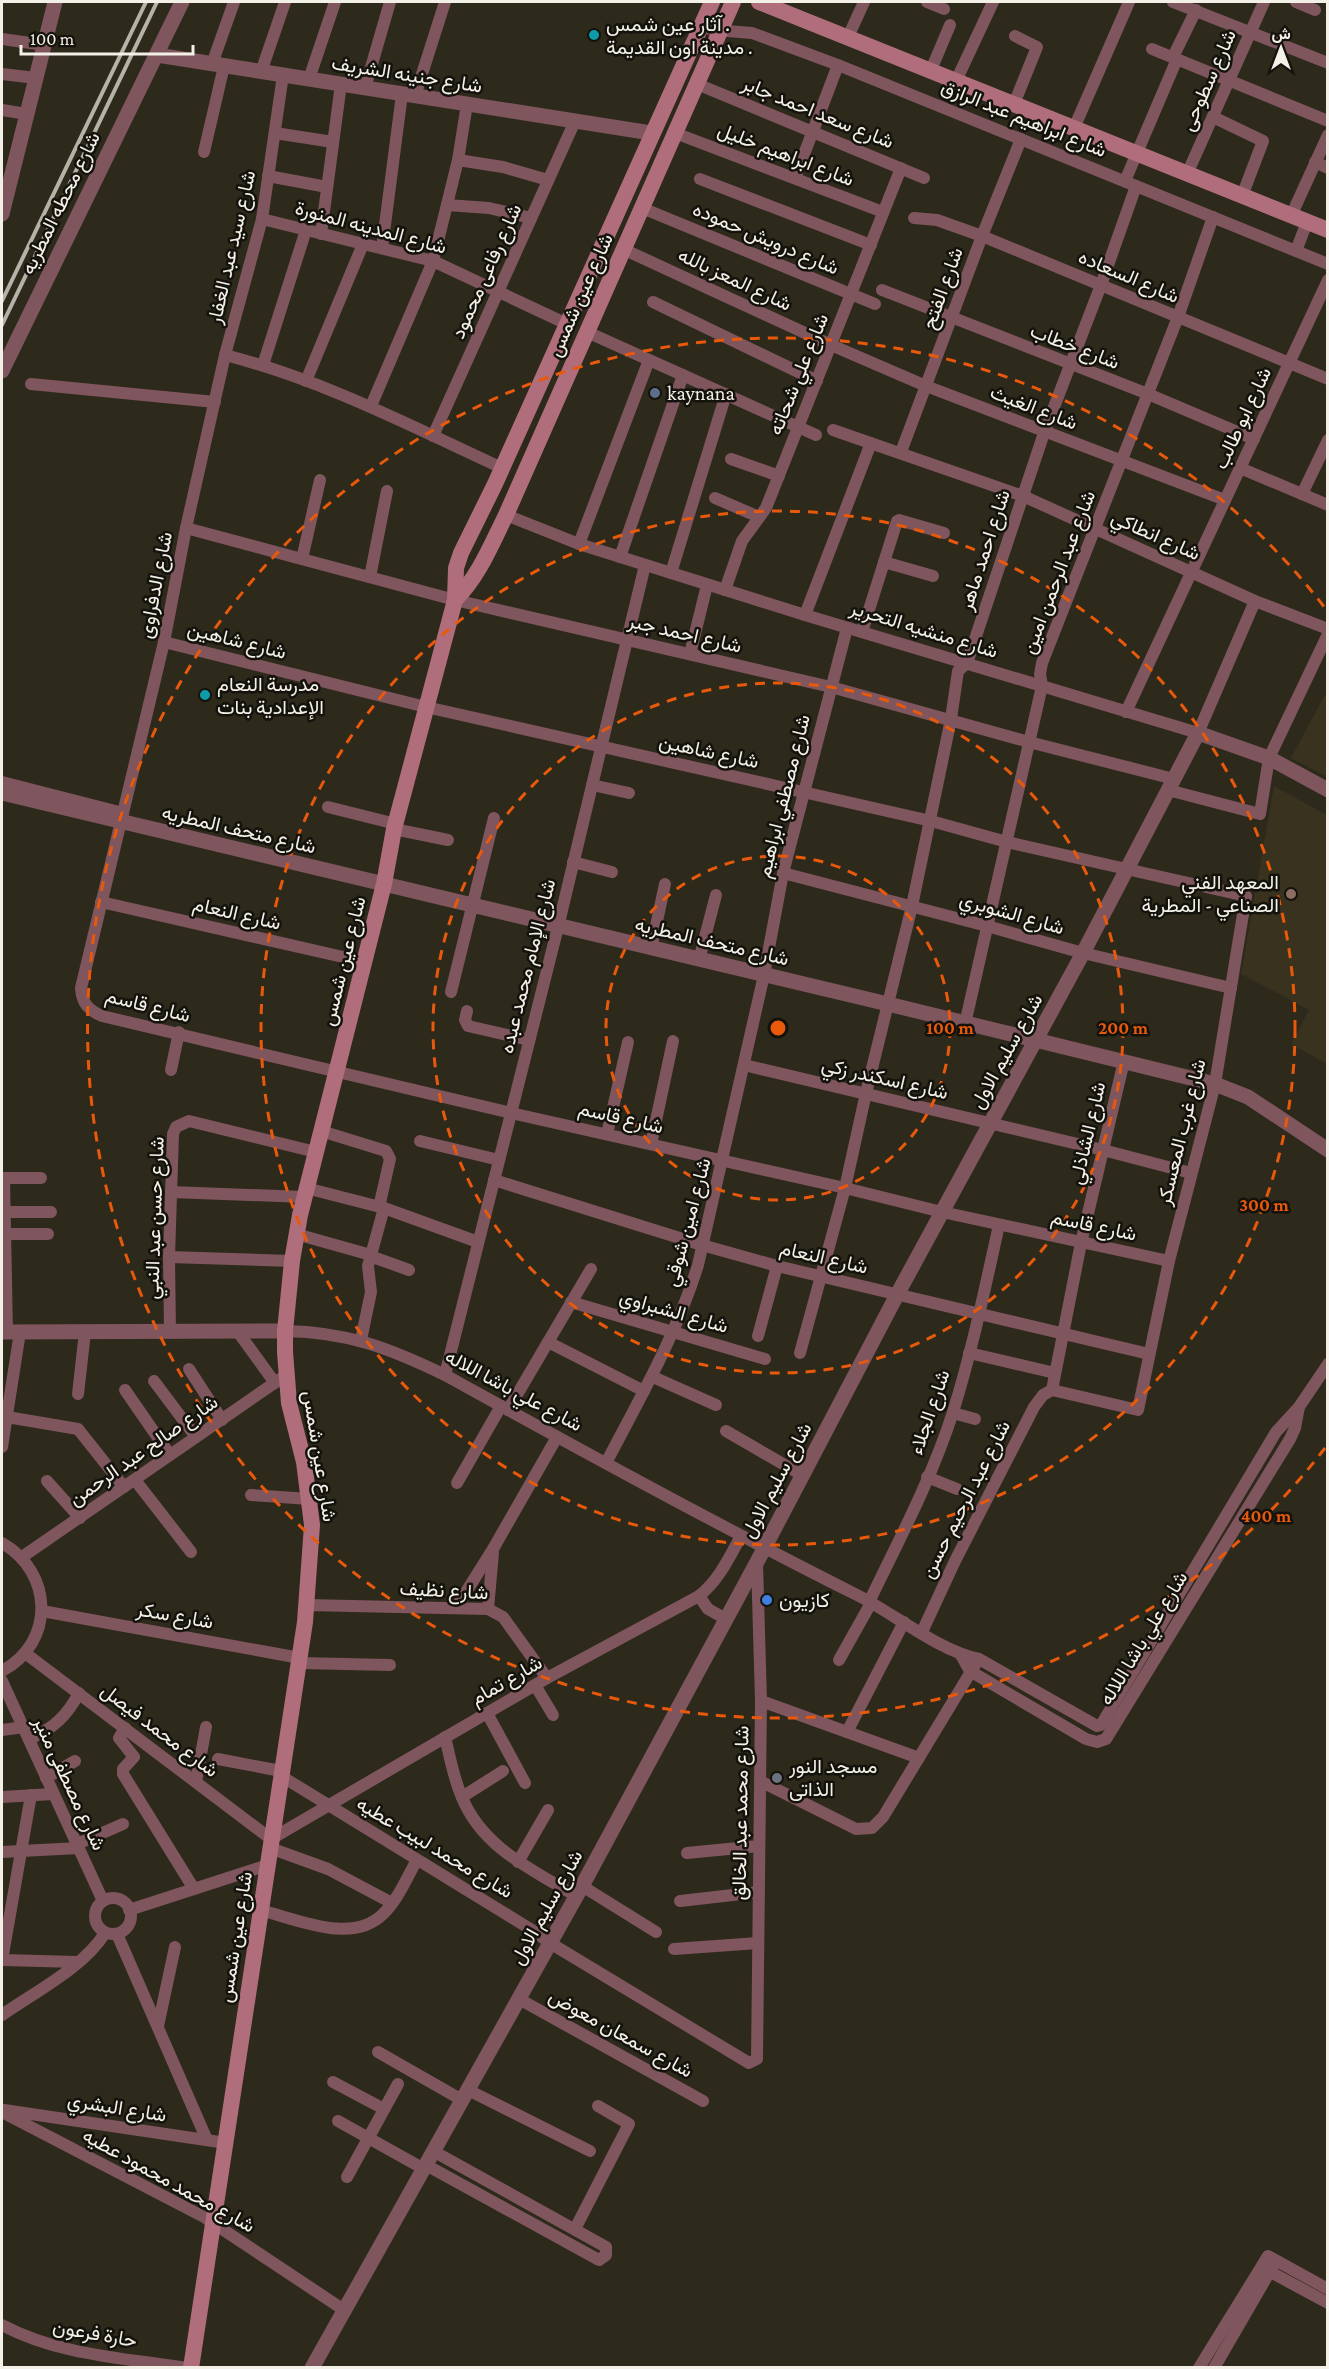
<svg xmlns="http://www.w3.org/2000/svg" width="1329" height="2369" font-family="'Crimson Pro',Vazirmatn,serif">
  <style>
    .built { fill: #39321e }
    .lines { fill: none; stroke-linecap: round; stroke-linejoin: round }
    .minor { stroke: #7f555e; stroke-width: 12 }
    .tertiary { stroke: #7f555e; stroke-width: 15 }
    .secondary { stroke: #b06d7c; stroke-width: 16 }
    .rail { stroke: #b6b2a8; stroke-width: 4 }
    .ring { fill: none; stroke: #e8590c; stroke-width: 3; stroke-dasharray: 10 8 }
    .culture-dot { fill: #0f9aa8; stroke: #14120c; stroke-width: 2 }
    .service-dot { fill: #5c6f8a; stroke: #14120c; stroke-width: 2 }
    .education-dot { fill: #8d6e63; stroke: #14120c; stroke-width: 2 }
    .shop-dot { fill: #3f7fe0; stroke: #14120c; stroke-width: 2 }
    .worship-dot { fill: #6b7280; stroke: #14120c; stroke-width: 2 }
    .labels { text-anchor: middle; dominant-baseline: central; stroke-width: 5; stroke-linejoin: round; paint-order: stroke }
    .poi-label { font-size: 20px; fill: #f3f0e7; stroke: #14120c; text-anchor: start }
    .street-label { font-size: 20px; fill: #f3f0e7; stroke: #14120c }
    .centre { fill: #e8590c; stroke: #14120c; stroke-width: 3 }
    .ring-label { font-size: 18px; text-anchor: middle; font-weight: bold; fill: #e8590c; stroke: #14120c; stroke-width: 5; stroke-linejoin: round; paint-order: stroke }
  </style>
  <rect width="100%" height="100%" fill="#2d291b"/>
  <g class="built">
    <path d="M1327,691l1,86h-1l-36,-19z"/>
    <path d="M1274,786l53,29v249l-36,-20 18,-34 -68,-36z"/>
  </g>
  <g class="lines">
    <g class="minor">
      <path d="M927,2l17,7"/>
      <path d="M1173,2l155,61"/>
      <path d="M1296,2l19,8"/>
      <path d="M700,26l14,4 38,3 86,32 490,199"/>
      <path d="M848,37l16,-35"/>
      <path d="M2,39l43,6"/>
      <path d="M1152,49l176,72"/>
      <path d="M1173,57l23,-47"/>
      <path d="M212,64l22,-62"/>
      <path d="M931,70l19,-45"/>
      <path d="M261,72l24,-70"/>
      <path d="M2,74l34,4"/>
      <path d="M283,75l-21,144 -37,136 -39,173 -22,114 -83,346c1,15 7,22 21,28l409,97 334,75 97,24 227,49"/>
      <path d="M309,79l26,-77"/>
      <path d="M956,81l37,-79"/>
      <path d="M697,84l227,94"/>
      <path d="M365,88l25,-86"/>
      <path d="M415,96l30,-94"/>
      <path d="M1014,104l23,-57 -22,-11"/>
      <path d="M2,110l25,4"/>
      <path d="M1213,117l50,24 -21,55"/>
      <path d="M1074,128l55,-126"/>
      <path d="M275,133l58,9"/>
      <path d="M675,133l208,79"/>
      <path d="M204,152l20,-86"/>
      <path d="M458,160l45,7 45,13"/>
      <path d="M1315,162l13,6"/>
      <path d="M1187,174l77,-172"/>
      <path d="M268,176l59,11"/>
      <path d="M795,178l43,-113"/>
      <path d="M700,179l171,66"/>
      <path d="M1125,181l52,-122"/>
      <path d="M447,205l42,3 42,10"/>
      <path d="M642,208l233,96"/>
      <path d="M1291,216l37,-81"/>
      <path d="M914,218l23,2 45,16 346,143"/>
      <path d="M262,219l171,42 134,63"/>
      <path d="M321,234l20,-150"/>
      <path d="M382,248l20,-154"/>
      <path d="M623,249l208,96 95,41 299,114"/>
      <path d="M1296,251l11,-29"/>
      <path d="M882,290l266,104 106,45"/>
      <path d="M653,302l164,79"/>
      <path d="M587,332l229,103"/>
      <path d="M225,355c98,25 186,71 277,113"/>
      <path d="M263,365l43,-135"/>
      <path d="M306,381l57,-137"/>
      <path d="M31,384l184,18"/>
      <path d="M371,406l62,-145 25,-101 9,-56"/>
      <path d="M833,430l190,66 232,105 73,28"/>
      <path d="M433,436l142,-315"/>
      <path d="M901,452l81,-216 39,-97"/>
      <path d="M731,459l48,17"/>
      <path d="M1240,468l88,37"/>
      <path d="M1302,494l26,-54"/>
      <path d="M715,498l44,19"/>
      <path d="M506,515l73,29 226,71 393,118 57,-132"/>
      <path d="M186,528l269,72 376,87 198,55 145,37"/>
      <path d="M579,544l70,-184"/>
      <path d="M620,557l63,-182"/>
      <path d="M302,559l18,-79"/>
      <path d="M884,562l49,14"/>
      <path d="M671,573l55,-179"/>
      <path d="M370,577l17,-86"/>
      <path d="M725,590l17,-49 24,-33 135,-340"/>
      <path d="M805,615l66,-172"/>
      <path d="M862,632l35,-111 2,-1 45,13"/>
      <path d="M164,642l262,65 377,85 128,29 76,21 239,54 -31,188 -46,177 -31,149 -86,-20"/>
      <path d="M690,654l17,-69"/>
      <path d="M1126,712l202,-432"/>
      <path d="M2,782l121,31"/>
      <path d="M592,785l37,8"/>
      <path d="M1168,790l92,24 9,-56 59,-124"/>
      <path d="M328,807l68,17"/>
      <path d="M394,829l54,11"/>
      <path d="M573,862l39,10"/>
      <path d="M783,873l204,53 96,27 148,35"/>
      <path d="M101,902l264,60"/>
      <path d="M651,949l14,-65"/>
      <path d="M699,960l17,-65"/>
      <path d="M451,992l43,-174"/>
      <path d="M467,1011l-2,9 3,6 61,14"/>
      <path d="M965,1024l77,-338 -2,-12 2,-11 136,-346 35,-100"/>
      <path d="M744,1065l359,85 88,23"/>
      <path d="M171,1070l8,-38"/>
      <path d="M321,1131l65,20 4,8 -11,48"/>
      <path d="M607,1134l21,-92"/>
      <path d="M420,1141l79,19"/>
      <path d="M651,1144l22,-103"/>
      <path d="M2,1178h39"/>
      <path d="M4,1178l3,154"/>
      <path d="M494,1180l208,65 75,21 372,88"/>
      <path d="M306,1188l78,20 94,34"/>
      <path d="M171,1192l133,5"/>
      <path d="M4,1212h47"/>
      <path d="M5,1234h43"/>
      <path d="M296,1234l75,21"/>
      <path d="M370,1256l39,14"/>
      <path d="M169,1257l123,4"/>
      <path d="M571,1302l194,57"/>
      <path d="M285,1331c63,1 104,17 160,44 137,76 274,151 414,221 37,19 80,55 120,63l118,67 4,-1 175,-293 23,-25 29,-43"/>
      <path d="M170,1332l-1,-75 4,-123 3,-7 13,-6 127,31"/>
      <path d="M238,1332l37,51"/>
      <path d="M758,1336l19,-70"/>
      <path d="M361,1340l10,-48 -3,-26 16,-58"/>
      <path d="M548,1342l96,49"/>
      <path d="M800,1353l45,-165 21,-95 46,-187 39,-187 7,-48 9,-8 77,-230 57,-148 35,-99"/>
      <path d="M969,1353l86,20"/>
      <path d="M189,1369l33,51"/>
      <path d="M445,1375l113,-448 87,-362"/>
      <path d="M653,1377l63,28"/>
      <path d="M154,1381l42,56"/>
      <path d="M125,1390l45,65"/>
      <path d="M1052,1390l29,-147 43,-182"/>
      <path d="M78,1394l7,-62"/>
      <path d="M508,1410l83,-141"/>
      <path d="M953,1413l22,6"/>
      <path d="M7,1417l71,12 46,58"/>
      <path d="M726,1431l76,44"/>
      <path d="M2,1447l18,-115"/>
      <path d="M606,1463c34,-65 70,-127 92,-198l66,-290 19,-102 64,-245"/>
      <path d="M927,1477l30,12"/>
      <path d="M135,1480l56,72"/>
      <path d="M47,1481l33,37"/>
      <path d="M457,1483l44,-77"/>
      <path d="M251,1495l59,4"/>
      <path d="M2,1543c51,29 54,99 0,128"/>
      <path d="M22,1557l264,-182"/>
      <path d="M699,1596l9,13 18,10"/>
      <path d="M869,1602c30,-62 63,-124 84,-190 19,-61 32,-124 46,-187"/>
      <path d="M306,1605l182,4 15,8 44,61"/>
      <path d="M456,1608l37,-59 64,-112"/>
      <path d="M488,1609l5,-56"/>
      <path d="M42,1611l258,47"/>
      <path d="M922,1632l33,-71 79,-154 9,-12 9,-5"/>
      <path d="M25,1653l246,186 276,-161 152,-82c20,-16 30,-38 42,-60"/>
      <path d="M961,1655l9,16 116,68 11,3 9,-3 184,-300 5,-11 4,-21"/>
      <path d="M839,1660l32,-57"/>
      <path d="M300,1663l90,2"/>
      <path d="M2,1681l101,220"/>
      <path d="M535,1685l18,30"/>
      <path d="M761,1701l158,57"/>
      <path d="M487,1713l38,70"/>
      <path d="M125,1728l-6,10 15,19 -11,12v5l71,115"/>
      <path d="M2,1730l22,-3"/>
      <path d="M847,1732l57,-110"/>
      <path d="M445,1737c5,20 8,39 16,58 20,52 70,74 115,101"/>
      <path d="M29,1739c24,-10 38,-23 50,-46"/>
      <path d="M218,1759l63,12"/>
      <path d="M281,1776l251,154 18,13 199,120 8,-4 4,-358 -4,-138"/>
      <path d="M46,1778l29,-17"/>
      <path d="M760,1781l96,48 16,-1 11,-11 92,-152"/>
      <path d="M196,1782l10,-55"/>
      <path d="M2,1797l51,-3"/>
      <path d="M462,1797l41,-26"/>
      <path d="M77,1844l46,-20"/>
      <path d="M270,1848l58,21 64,34"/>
      <path d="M2,1852l77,-4"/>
      <path d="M687,1853l72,-7"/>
      <path d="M518,1862l30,-52"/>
      <path d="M582,1886l74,46"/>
      <circle cx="113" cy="1916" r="18"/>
      <path d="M680,1901l79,-9"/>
      <path d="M129,1910l139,-45"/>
      <path d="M260,1910c37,9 92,35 123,4 15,-14 24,-37 34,-54"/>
      <path d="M117,1934l90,206"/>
      <path d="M674,1949l84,-6"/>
      <path d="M2,1960l29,-165"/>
      <path d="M2,1960l76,2"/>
      <path d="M519,1999l184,102"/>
      <path d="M2,2015c33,-23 82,-48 103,-82"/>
      <path d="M158,2026l17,-79"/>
      <path d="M378,2052l84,48"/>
      <path d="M333,2082l51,27"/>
      <path d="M468,2090l122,61"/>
      <path d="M4,2110l222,33"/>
      <path d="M2,2112l202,105 140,93"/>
      <path d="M338,2121l86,48"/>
      <path d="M426,2165l173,95 7,-5v-8l-173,-96"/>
      <path d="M347,2177l51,-93"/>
      <path d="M575,2229l54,-105 -31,-18"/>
      <path d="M1265,2269l63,34"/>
      <path d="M2,2325c56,30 122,33 184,43"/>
      <path d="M1199,2368l69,-112 60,33"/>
      <path d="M1214,2368l62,-107"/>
    </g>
    <g class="tertiary">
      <path d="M157,55l494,78"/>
      <path d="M2,214l53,-212"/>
      <path d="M2,371l180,-369"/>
      <path d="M2,793l886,211 327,80 33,13 80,53"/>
      <path d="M2,1332l283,-1"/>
      <path d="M312,2368l270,-482 175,-324 141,-269 185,-340 115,-220 71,25 59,32"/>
    </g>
    <g class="secondary">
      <path d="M759,2l569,228"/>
      <path d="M455,600c24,-24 36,-55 51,-85l227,-513"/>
      <path d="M191,2368l114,-746 7,-97 -8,-63 -15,-59 -4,-51v-21l7,-70 8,-46 84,-331 10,-55 61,-229 1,-32 5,-15 34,-69 217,-482"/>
    </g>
    <g class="rail">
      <path d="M2,301l144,-299"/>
      <path d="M2,325l155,-323"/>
    </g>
  </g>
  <g class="ring">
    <circle cx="778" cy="1028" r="172"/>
    <circle cx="778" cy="1028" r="345"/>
    <circle cx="778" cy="1028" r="517"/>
    <path d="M1325 1448A690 690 0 1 1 1325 608"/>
  </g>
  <g class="culture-dot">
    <circle cx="594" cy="35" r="6"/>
    <circle cx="205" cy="695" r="6"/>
  </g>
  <circle class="service-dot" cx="655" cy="393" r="6"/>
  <circle class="education-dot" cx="1291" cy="894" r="6"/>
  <circle class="shop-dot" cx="767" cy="1600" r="6"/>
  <circle class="worship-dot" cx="777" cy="1778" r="6"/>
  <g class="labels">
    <g class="poi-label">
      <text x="606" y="24">آثار عين شمس .<tspan x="606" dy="23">مدينة اون القديمة .</tspan></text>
      <text x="667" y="393">kaynana</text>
      <text x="217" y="684">مدرسة النعام<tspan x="217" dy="23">الإعدادية بنات</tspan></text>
      <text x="1279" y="882" text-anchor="end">المعهد الفني<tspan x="1279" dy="23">الصناعي - المطرية</tspan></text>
      <text x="779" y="1600">كازيون</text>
      <text x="789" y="1766">مسجد النور<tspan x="789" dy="23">الذاتى</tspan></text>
    </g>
    <g class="street-label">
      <text transform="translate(407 74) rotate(9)">شارع جنينه الشريف</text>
      <text transform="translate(1208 80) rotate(-66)">شارع سطوحى</text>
      <text transform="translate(818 112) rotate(22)">شارع سعد احمد جابر</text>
      <text transform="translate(1024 118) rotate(22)">شارع ابراهيم عبد الرازق</text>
      <text transform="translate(786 154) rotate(21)">شارع ابراهيم خليل</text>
      <text transform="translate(60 203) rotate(-64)">شارع محطه المطريه</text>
      <text transform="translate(371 227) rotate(15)">شارع المدينه المنورة</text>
      <text transform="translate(766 238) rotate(23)">شارع درويش حموده</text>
      <text transform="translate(231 247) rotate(-77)">شارع سيد عبد الغفار</text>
      <text transform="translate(486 271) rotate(-66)">شارع رفاعى محمود</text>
      <text transform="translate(1129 276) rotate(23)">شارع السعاده</text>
      <text transform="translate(735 279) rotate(25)">شارع المعز بالله</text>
      <text transform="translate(942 288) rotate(-70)">شارع الفتح</text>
      <text transform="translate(580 295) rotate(-66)">شارع عين شمس</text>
      <text transform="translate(1075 346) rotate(21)">شارع خطاب</text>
      <text transform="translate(798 374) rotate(-68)">شارع علي شحاته</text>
      <text transform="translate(1034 407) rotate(21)">شارع الغيث</text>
      <text transform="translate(1242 418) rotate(-65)">شارع ابو طالب</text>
      <text transform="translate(1156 535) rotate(24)">شارع انطاكي</text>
      <text transform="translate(984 550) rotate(-72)">شارع احمد ماهر</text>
      <text transform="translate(1058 572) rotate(-69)">شارع عبد الرحمن امين</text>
      <text transform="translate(155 585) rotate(-79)">شارع الدفراوى</text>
      <text transform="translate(924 629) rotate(17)">شارع منشيه التحرير</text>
      <text transform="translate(685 633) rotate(13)">شارع احمد جبر</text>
      <text transform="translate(237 640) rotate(14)">شارع شاهين</text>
      <text transform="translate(709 751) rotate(12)">شارع شاهين</text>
      <text transform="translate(783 796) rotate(-76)">شارع مصطفي ابراهيم</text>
      <text transform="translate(239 829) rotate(13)">شارع متحف المطريه</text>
      <text transform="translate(237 913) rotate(13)">شارع النعام</text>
      <text transform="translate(1012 913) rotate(16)">شارع الشوبري</text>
      <text transform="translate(712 941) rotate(13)">شارع متحف المطريه</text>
      <text transform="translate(343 961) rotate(-76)">شارع عين شمس</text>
      <text transform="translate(527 966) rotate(-76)">شارع الإمام محمد عبده</text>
      <text transform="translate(148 1005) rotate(14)">شارع قاسم</text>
      <text transform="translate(1006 1051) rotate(-61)">شارع سليم الاول</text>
      <text transform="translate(885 1078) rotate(13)">شارع اسكندر زكي</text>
      <text transform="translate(621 1117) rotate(13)">شارع قاسم</text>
      <text transform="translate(1181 1132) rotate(-76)">شارع غرب المعسكر</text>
      <text transform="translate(1087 1133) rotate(-77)">شارع الشاذلي</text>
      <text transform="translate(154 1218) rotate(-88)">شارع حسن عبد النبي</text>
      <text transform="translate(687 1222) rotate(-75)">شارع امين شوقي</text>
      <text transform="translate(1094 1225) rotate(12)">شارع قاسم</text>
      <text transform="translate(824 1257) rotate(13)">شارع النعام</text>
      <text transform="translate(674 1311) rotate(16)">شارع الشبراوي</text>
      <text transform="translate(514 1390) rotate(28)">شارع علي باشا اللاله</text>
      <text transform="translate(929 1412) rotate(-71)">شارع الجلاء</text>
      <text transform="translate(143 1450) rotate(-35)">شارع صالح عبد الرحمن</text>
      <text transform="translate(320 1456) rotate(81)">شارع عين شمس</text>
      <text transform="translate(776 1480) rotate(-62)">شارع سليم الاول</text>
      <text transform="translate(965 1499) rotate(-63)">شارع عبد الرحيم حسن</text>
      <text transform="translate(444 1590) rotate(3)">شارع نظيف</text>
      <text transform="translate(175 1615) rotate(10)">شارع سكر</text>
      <text transform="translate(1143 1638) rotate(-59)">شارع علي باشا اللاله</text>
      <text transform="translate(506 1680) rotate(-30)">شارع تمام</text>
      <text transform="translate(160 1730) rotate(37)">شارع محمد فيصل</text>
      <text transform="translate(70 1783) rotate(65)">شارع مصطفى منير</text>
      <text transform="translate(740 1813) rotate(-89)">شارع محمد عبد الخالق</text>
      <text transform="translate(435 1847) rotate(31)">شارع محمد لبيب عطيه</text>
      <text transform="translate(546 1907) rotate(-61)">شارع سليم الاول</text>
      <text transform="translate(235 1937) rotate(-81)">شارع عين شمس</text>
      <text transform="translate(621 2033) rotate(29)">شارع سمعان معوض</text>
      <text transform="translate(117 2107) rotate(9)">شارع البشري</text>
      <text transform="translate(169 2180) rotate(29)">شارع محمد محمود عطيه</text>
      <text transform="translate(95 2333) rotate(10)">حارة فرعون</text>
    </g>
  </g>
  <circle cx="778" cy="1028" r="9" class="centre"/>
  <g class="ring-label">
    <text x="950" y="1034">100 m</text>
    <text x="1123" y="1034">200 m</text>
    <text x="1264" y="1211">300 m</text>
    <text x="1266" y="1522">400 m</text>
  </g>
  <rect width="1329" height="2369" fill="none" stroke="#f3f0e7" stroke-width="6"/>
  <g transform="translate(1281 48)" stroke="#14120c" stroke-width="4.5" paint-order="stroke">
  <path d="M0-4.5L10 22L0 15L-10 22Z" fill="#f3f0e7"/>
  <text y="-9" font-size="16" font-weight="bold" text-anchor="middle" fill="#f3f0e7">ش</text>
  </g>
  <path d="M21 45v9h172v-9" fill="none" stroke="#f3f0e7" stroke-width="3"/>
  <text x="30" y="45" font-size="18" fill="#f3f0e7" stroke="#14120c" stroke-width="4.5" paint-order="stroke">100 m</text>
</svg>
